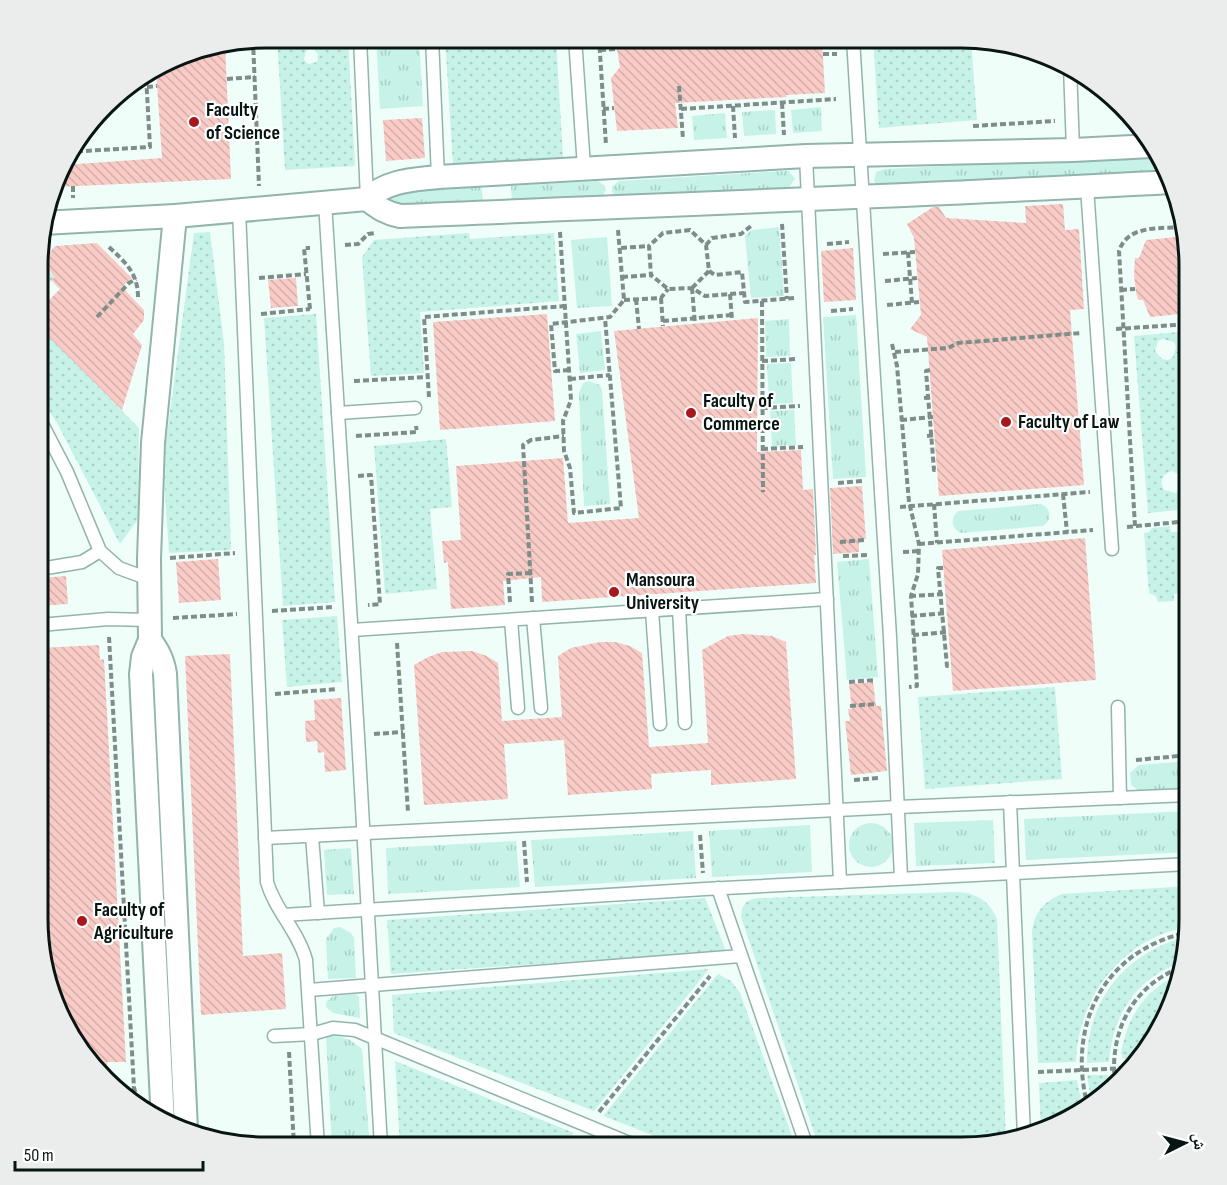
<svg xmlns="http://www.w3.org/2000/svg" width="1227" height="1185" font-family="'Sofia Sans Condensed','Noto Naskh Arabic',sans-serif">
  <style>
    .grass { fill: url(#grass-tufts) }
    .garden { fill: url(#garden-dots); fill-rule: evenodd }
    .building { fill: url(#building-back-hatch) }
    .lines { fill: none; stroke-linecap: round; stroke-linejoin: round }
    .service-casing { stroke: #92b4ac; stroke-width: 15 }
    .minor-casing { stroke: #92b4ac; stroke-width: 26 }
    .path { stroke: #7f8d8a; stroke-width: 4; stroke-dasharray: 6 3; stroke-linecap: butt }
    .service { stroke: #fff; stroke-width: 12 }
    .minor { stroke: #fff; stroke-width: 22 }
    .path-bridge { stroke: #7f8d8a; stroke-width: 4; stroke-dasharray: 6 3; stroke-linecap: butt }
    .poi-dot { fill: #aa161d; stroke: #fff; stroke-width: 2 }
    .labels { text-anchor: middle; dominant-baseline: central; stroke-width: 4.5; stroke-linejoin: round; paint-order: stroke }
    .poi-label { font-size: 20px; font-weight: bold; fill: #081613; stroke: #fff; text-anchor: start }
    .rim { fill: none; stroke: #081613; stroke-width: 3 }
  </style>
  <defs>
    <pattern id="grass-tufts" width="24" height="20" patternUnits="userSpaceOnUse" patternTransform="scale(1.5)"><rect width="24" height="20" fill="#c6f2e8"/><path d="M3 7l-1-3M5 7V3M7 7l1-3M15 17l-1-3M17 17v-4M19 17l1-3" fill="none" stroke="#a9cfc6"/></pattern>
    <pattern id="garden-dots" width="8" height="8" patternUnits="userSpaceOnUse" patternTransform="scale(1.5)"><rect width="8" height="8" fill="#c6f2e8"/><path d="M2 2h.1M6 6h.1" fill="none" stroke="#a9cfc6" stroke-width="1.8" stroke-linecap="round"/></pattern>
    <pattern id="building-back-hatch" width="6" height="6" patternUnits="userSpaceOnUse" patternTransform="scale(1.5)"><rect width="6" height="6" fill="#f9cbc6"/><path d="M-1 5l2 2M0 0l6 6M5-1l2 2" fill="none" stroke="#d4aea9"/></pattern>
  </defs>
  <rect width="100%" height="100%" fill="#f0fefa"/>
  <g class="grass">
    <path d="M376,38h43l4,68 -43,3z"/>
    <path d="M821,107l1,24 -29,2 -2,-23z"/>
    <path d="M775,110l1,24 -32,2 -2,-24z"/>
    <path d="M725,113l2,25 -33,2 -2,-24z"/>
    <path d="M1157,155l10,19 -291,11 -2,-4 2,-9 9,-3z"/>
    <path d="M783,171h6l6,8 -6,8 -170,12 -7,-7v-5l7,-6z"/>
    <path d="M598,181l7,5 1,4 -4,7 -90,7 -1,-18z"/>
    <path d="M481,184l2,17 -85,5 -7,-3 -2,-3 2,-8z"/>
    <path d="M779,227l5,69 -33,2 -6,-62 7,-6z"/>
    <path d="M607,237l5,69 -35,2 -6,-68z"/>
    <path d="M856,315l10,162 -33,2 -10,-162z"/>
    <path d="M789,319l1,37 -24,1 -1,-36z"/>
    <path d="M601,331l4,39 -25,3 -4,-39z"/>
    <path d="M791,363l2,40 -24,1 -2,-40z"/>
    <path d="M589,381l11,4 2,5 8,114 -26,2 -5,-113 4,-10z"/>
    <path d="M794,410l2,35 -24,1 -2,-35z"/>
    <path d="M1041,504c11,5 11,16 2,22l-82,7c-10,-5 -11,-15 -3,-22z"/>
    <path d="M869,559l9,118 -31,3 -10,-118z"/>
    <path d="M1189,761v28l-48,3 -10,-7 -1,-12 9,-8z"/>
    <path d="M1189,811v41l-163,8 -2,-41z"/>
    <path d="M993,820l2,43 -79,3 -2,-43z"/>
    <circle cx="871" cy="845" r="22"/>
    <path d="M810,825l2,47 -100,5 -3,-46z"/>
    <path d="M693,831l3,47 -161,9 -4,-47z"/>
    <path d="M516,841l4,46 -132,7 -2,-46z"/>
    <path d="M351,848l3,46 -27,1 -3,-45z"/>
    <path d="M340,927l11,6 3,5 2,40 -28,1 -2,-40 8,-11z"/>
    <path d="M356,994l3,3 1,21 -27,-5 -7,-6v-5l7,-6z"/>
    <path d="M336,1035l14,5 12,9 8,98h-38l-6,-111z"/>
  </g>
  <g class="garden">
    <path d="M277,38h71l7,128 -70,4zM310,49l5,1 3,4 -1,8 -9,2 -4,-4 2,-9z"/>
    <path d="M445,38h111l7,120 -110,7z"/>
    <path d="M873,39h98l6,81 -98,8z"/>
    <path d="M210,232l14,111 7,207 -62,3 -4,-59 1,-52 28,-209z"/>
    <path d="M469,233l1,6 84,-6 5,68 -139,11 4,61 -53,3 -9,-119 12,-17z"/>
    <path d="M42,235h4l4,19 -8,9z"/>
    <path d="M42,265l13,12 -14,13z"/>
    <path d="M316,314l19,288 -52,4 -19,-288z"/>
    <path d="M41,329l98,99 -1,91 -18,25 -63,-121 -16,-24z"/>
    <path d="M1189,331v28l-11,-10 -1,3 12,12v96l-10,13 2,2 8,-9v43l-41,4 -14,-177zM1163,339l11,3 2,5 -3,10 -5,3 -6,-1 -7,-8 3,-10zM1171,471c7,2 10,5 12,12l-7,10 -12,-3c-5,-8 -2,-15 7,-19z"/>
    <path d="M446,439l6,68 -22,2 7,80 -52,5 -11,-148z"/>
    <path d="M1170,526l1,6 18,-1v62l-15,1v7l-16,1 -2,-6 -7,-3 -5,-60 5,-1 3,-4z"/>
    <path d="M337,616l5,66 -55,5 -5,-67z"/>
    <path d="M1055,687l7,92 -137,10 -7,-92z"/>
    <path d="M1189,886v41c-67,10 -111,71 -113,135l-38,1 -6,-130c2,-20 11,-31 30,-39z"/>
    <path d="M957,892c20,1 32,9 40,27l9,221 -30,7h-157l-78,-230c0,-12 6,-18 17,-19z"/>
    <path d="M705,898l21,53 -335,23 -4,-54z"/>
    <path d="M1188,936l-7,27c-45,14 -69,54 -72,99l-22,1c0,-65 40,-111 101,-127z"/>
    <path d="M709,969l-115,142 -200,-78 -2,-38z"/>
    <path d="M718,974l13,7 9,12 56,154h-113l-80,-31z"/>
    <path d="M1178,975l-12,45 -35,42 -8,-4 -2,-5c6,-35 23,-63 57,-78z"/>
    <path d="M395,1061l179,72 -16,14h-158z"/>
    <path d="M1087,1075h21l3,12 -11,13 -8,5z"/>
    <path d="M1077,1080l6,30 -35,20 -7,2 -2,-49z"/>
    <path d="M580,1137l24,10h-35z"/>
  </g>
  <g class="building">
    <path d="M615,38l207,1 3,54 -39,2 1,2 -112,6 3,25 -61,3 -6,-53 9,-11z"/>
    <path d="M225,44l6,135 -176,8 8,-22 99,-7 -6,-88 36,-20z"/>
    <path d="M422,118l3,40 -39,3 -3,-41z"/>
    <path d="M1063,204l2,26 14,-1 5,80 -14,1 14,175 -145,11 -12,-159 -17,-8 11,-14 -7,-77 -7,-14 26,-17h6l7,11 80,5 -1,-17z"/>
    <path d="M1186,236l3,15v62l-39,4 -7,-17h-5l-2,-8 -2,-17 1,-17h4l7,-18z"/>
    <path d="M97,243l35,35 -10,9 22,23v10l-11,14 9,11 -20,65 -81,-81v-21l19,-19 -9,-9 4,-3 -13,-14 13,-17z"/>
    <path d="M853,248l3,52 -32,2 -3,-51z"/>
    <path d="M296,278l2,28 -27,2 -3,-28z"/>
    <path d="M547,314l8,107 -115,9 -7,-108z"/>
    <path d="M758,318l-1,134 44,-2 2,40 10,-1 3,66h-2l2,28 -274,19 -1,-25 -38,4 2,24 -54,4 -3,-47 -4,1 -2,-22 19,-1 -5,-74 107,-8 5,65 71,-5 -25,-187z"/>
    <path d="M862,486l4,53h-7v13l-26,2 -3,-66z"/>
    <path d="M1085,538l11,142 -143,11 -11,-141z"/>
    <path d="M218,559l3,41 -42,3 -3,-41z"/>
    <path d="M66,576l2,28 -28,2v-28z"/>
    <path d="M743,634l29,2 14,6 10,137 -85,6v-15l-60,4 1,15 -84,6 -4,-55 -60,4 4,55 -84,6 -10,-140 14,-8 14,-5 30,-1 15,5 11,7 4,58 60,-4 -4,-61 13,-8 29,-6h15l15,4 12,7 7,94 59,-4 -6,-93 26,-14z"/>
    <path d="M99,645l1,15 4,-1 22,403h-19l1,16 -23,-20 -30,-52 -6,-24 -10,-190 1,-144z"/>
    <path d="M230,654l13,302 39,-3 4,56 -85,6 -16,-359z"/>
    <path d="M873,682l3,24h5l6,65 -36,4 -6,-54h5l-2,-12h4l-3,-25z"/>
    <path d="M341,698l5,72 -21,2 -1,-20 -6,1 -1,-12 -11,1 -1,-21 10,-1 -1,-20z"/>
  </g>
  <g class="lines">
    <defs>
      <g id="service">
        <path d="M360,38l7,161"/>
        <path d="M432,38l6,139"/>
        <path d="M575,38l9,129"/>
        <path d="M853,39l37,598 11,241"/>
        <path d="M1070,66l3,84"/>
        <path d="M806,156l34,726"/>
        <path d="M1087,187l25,362"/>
        <path d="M325,202l33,534 23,411"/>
        <path d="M239,210l28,672c8,28 31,49 39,78l12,187"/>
        <path d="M338,413l77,-5"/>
        <path d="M41,422l26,50 33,79 19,17 30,11"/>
        <path d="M40,569l42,-7 18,-11"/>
        <path d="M679,609l6,114"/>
        <path d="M652,611l8,113"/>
        <path d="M533,618l8,90"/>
        <path d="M511,620l7,88"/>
        <path d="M40,625l68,-6 41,1"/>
        <path d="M352,630l475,-31"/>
        <path d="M1118,707l2,91"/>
        <path d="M1010,802l14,334"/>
        <path d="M312,836l6,77"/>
        <path d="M265,838l633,-31 291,-12"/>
        <path d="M718,888l89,259"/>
        <path d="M283,915l422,-26 484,-25"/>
        <path d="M309,990l432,-34"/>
        <path d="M274,1036l38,-2 21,-6 22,2 284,117"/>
      </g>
      <g id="minor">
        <path d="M367,199c11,9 19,14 33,17 258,-11 515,-20 772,-34"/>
        <path d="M42,223l133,-7 192,-17c21,-19 45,-19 71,-22l368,-21 267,-6 79,-4"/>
        <path d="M150,640c8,11 13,20 15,34l21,456"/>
        <path d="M163,1123l-22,-449 2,-17 7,-17 -1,-81 4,-116 22,-227"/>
      </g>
    </defs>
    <use href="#service" class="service-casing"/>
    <use href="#minor" class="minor-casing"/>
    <g class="path">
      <path d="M599,38l7,107"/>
      <path d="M253,40l6,146"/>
      <path d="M600,50l17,-1"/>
      <path d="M823,54h14"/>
      <path d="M227,79l28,-2"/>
      <path d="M679,86l4,53"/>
      <path d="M147,87l10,-1"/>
      <path d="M782,103l2,32"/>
      <path d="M733,106l2,32"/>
      <path d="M603,109l11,-1"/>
      <path d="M681,109l155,-10"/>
      <path d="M973,126l82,-5"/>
      <path d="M71,151v13"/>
      <path d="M68,152l82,-5 -4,-71"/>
      <path d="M73,186v12"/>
      <path d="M782,224l5,75"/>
      <path d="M560,232l11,168 -8,21 1,30 6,17 4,45 47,-5 -16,-190"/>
      <path d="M827,244l22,-2"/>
      <path d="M345,245l13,-1 10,-10 7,-1"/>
      <path d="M706,245l6,-7 29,-4 10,-8"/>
      <path d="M109,247c16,15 29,26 29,50"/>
      <path d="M621,248l28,-2"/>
      <path d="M908,252l4,51"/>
      <path d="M883,254l32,-2"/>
      <path d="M709,271l6,4 27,-3 3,30 49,-4"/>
      <path d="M622,277l29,-2"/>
      <path d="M259,278l47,-4"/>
      <path d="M885,281l32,-3"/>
      <path d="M692,288l17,-17 -3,-26 -16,-15 -27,3 -14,13 2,29 17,14 24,-1 13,8 39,-3"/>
      <path d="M692,288l3,36"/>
      <path d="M1121,290l14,-1"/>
      <path d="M730,294l2,26"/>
      <path d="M661,298l2,28"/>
      <path d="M636,299l3,30"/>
      <path d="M624,300l37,-2 7,-9"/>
      <path d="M762,301l1,191"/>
      <path d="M887,305l32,-3"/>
      <path d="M310,309l-6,-61h6"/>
      <path d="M831,311l22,-2"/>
      <path d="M261,314l49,-5"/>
      <path d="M97,317l32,-34 7,-4"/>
      <path d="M663,321l69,-6"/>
      <path d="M1116,329l73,-5"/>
      <path d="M892,344l5,22 12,136 10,42 -1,30 -7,22 6,90 -8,1"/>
      <path d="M1178,351l11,11"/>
      <path d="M895,352l53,-4 10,-5 123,-10"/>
      <path d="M762,361l35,-2"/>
      <path d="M569,370l-14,1 -4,-47 59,-7 14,-17 -6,-70"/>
      <path d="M570,379l40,-4"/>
      <path d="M354,381l74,-4"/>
      <path d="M429,397l-5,-80 141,-11"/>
      <path d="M924,398l8,-1"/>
      <path d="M762,408l38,-2"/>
      <path d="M901,420l32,-3"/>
      <path d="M356,436l61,-4 -1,-6"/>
      <path d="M927,436l8,-1"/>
      <path d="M762,449l41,-2"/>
      <path d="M1180,473l9,-11"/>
      <path d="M358,476l13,-1 9,129 -12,1"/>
      <path d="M838,483l25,-2"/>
      <path d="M1063,494l4,38"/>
      <path d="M934,504l3,39"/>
      <path d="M900,507l190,-15"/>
      <path d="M1135,526l-16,-275c9,-27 42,-22 65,-24"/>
      <path d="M1127,527l62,-6"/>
      <path d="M840,542l25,-2"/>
      <path d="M919,544l174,-14"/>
      <path d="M903,552l17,-1"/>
      <path d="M843,556l25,-1"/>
      <path d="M170,558l65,-5"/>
      <path d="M910,596l36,-2"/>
      <path d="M510,602l-2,-28 23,-1"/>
      <path d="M532,602l-9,-157 8,-5 33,-4"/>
      <path d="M272,611l61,-4"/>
      <path d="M911,616l36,-3"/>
      <path d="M173,618l64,-4"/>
      <path d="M913,635l35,-3"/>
      <path d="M109,637l25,451 2,6"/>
      <path d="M397,643l11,169"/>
      <path d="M849,682l26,-2"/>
      <path d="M275,694l62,-5"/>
      <path d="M850,706l26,-2"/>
      <path d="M374,734l29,-2"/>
      <path d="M1136,760l53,-5"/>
      <path d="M854,780l25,-2"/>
      <path d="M700,835l3,38"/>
      <path d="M524,841l3,41"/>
      <path d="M289,1052l5,95"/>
      <path d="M1038,1072l89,-4"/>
      <path d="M1115,1082c-6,-49 17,-96 65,-114"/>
      <path d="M123,1089l11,-1"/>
      <path d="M1088,1107c-22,-81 15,-157 101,-175"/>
      <path d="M599,1112l111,-136"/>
      <path d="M563,1147l9,-8"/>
    </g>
    <use href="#service" class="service"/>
    <use href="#minor" class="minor"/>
    <g class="path-bridge">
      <path d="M930,370l-4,1 8,99h4"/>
      <path d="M943,568h-5l9,98 4,-1"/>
    </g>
  </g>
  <g class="poi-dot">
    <circle cx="194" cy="122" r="6"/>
    <circle cx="691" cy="413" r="6"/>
    <circle cx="1006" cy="422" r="6"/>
    <circle cx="614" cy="592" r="6"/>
    <circle cx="82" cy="921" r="6"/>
  </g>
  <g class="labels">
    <g class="poi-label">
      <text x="206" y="110">Faculty<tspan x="206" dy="23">of Science</tspan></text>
      <text x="703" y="401">Faculty of<tspan x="703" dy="23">Commerce</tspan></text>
      <text x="1018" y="422">Faculty of Law</text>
      <text x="626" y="580">Mansoura<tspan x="626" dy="23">University</tspan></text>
      <text x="94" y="910">Faculty of<tspan x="94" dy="23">Agriculture</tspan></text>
    </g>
  </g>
  <path d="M0 0H1227V1185H0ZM266 48H961A218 218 0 0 1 1179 266V919A218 218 0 0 1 961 1137H266A218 218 0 0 1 48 919V266A218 218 0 0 1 266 48Z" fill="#ebecec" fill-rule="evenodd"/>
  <path class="rim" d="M266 48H961A218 218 0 0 1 1179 266V919A218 218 0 0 1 961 1137H266A218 218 0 0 1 48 919V266A218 218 0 0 1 266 48Z"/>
  <g transform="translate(1185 1143) rotate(84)" stroke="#ffffff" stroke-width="4.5" paint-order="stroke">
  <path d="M0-4.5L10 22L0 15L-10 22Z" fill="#081613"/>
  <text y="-9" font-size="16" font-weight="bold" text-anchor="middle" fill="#081613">ش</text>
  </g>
  <path d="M15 1161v9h188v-9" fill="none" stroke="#081613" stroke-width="3"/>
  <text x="24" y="1161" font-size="18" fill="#081613" stroke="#ffffff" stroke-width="4.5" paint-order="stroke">50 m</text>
</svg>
